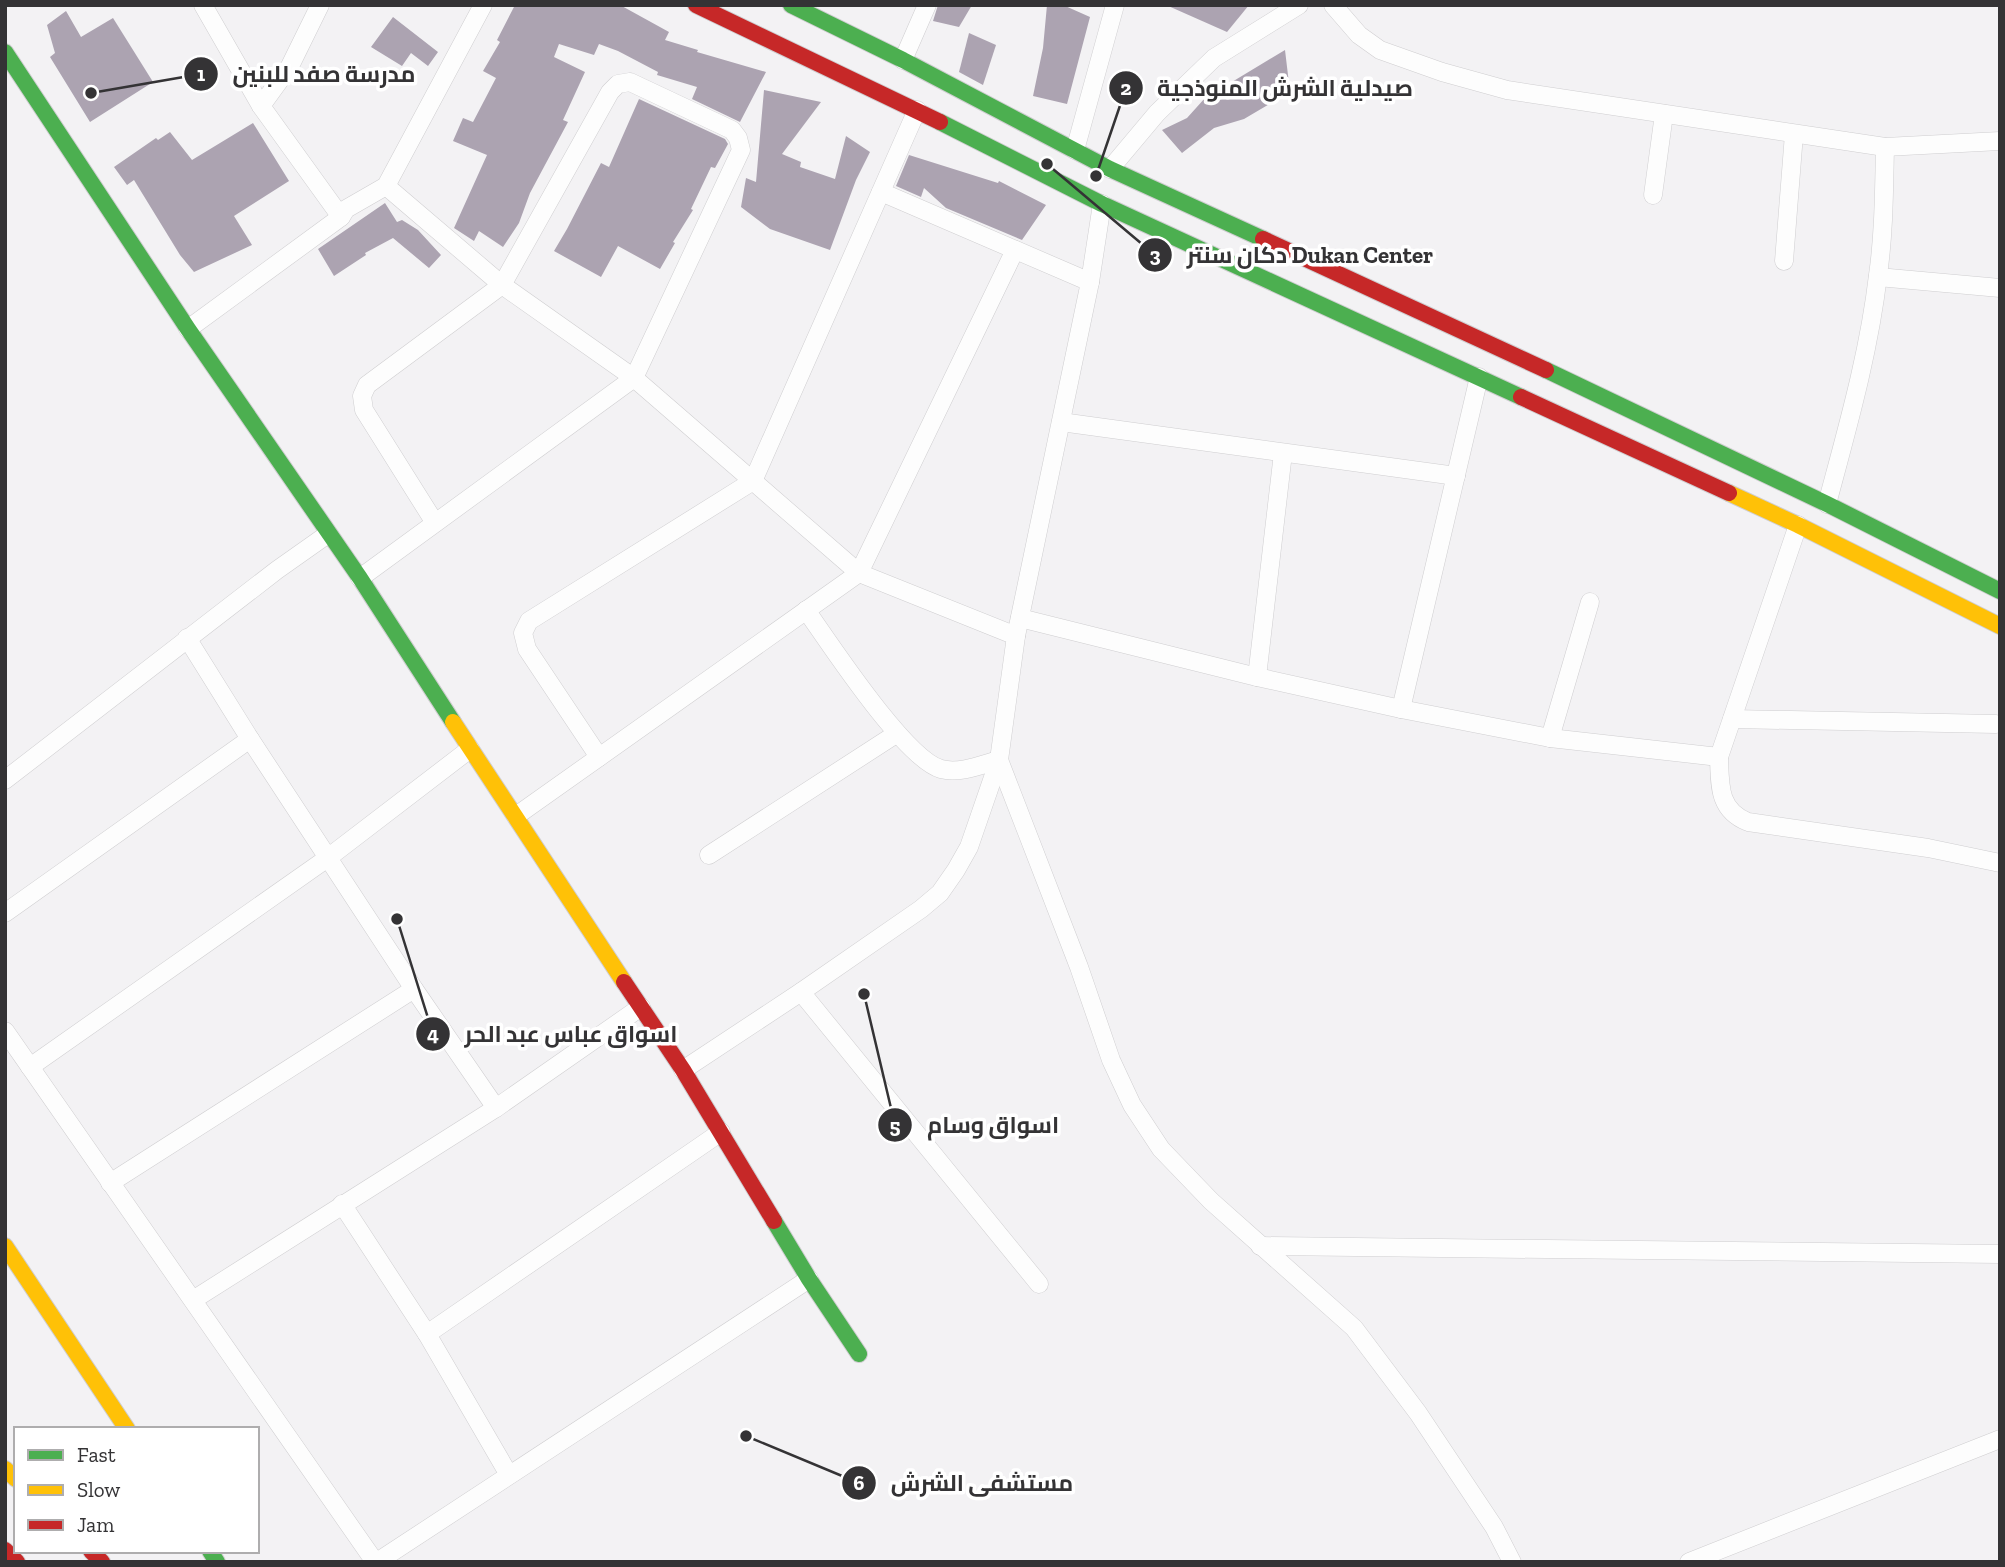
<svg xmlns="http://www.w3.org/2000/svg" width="2005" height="1567" font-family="'Zilla Slab',Cairo,serif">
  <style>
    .building { fill: #aca3b1 }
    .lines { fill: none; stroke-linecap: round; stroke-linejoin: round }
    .street-casing { stroke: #cfced0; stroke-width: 19 }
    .fast-casing { stroke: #cfced0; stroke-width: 18 }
    .slow-casing { stroke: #cfced0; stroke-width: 18 }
    .jam-casing { stroke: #cfced0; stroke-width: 18 }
    .street { stroke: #fdfdfd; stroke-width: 18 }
    .fast { stroke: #4caf50; stroke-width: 16 }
    .slow { stroke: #ffc107; stroke-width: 16 }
    .jam { stroke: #c62828; stroke-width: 16 }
    .leader { fill: none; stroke: #343335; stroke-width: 2.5 }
    .callout-dot { fill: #343335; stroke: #fff; stroke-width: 2.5 }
    .mark-label { font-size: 21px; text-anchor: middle; font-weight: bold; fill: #fff }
    .callout-label { font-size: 23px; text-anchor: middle; font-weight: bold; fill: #343335; stroke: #fff; stroke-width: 7; stroke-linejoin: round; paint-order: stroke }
  </style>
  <rect width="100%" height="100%" fill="#f3f2f4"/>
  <g class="building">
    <path d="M515,5h105l49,27 -4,8 33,10 -1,2 69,20 -26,50 -48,-23 5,-12 -40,-12 1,-3 -40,-21 -19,-7 -5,11 -35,-11 -5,13 31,15 -22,48 5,2 -38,71 -11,30 -16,24 -24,-16 -5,10 -20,-13 33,-73 -34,-14 10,-23 10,4 23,-44 -13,-7 17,-29 -3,-2z"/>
    <path d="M938,5h34l-13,22 -26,-6z"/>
    <path d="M1047,5h16l27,12 -23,87 -34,-8 10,-48z"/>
    <path d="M1166,5h83l-22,27z"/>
    <path d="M66,11l15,26 32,-19 40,64 -63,40 -40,-65 5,-4 -8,-28z"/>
    <path d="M393,17l45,35 -10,14 -17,-13 -9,13 -31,-19z"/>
    <path d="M969,33l27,12 -13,40 -24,-13z"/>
    <path d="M1285,50l5,42 -46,27 -30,9 -32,25 -20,-23 25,-12 27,-30 3,3z"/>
    <path d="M764,90l57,12 -39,52 19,8 -1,5 35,12 11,-43 24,16 -14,28 -26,70 -60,-21 -29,-22 5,-29 10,4z"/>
    <path d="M639,99l86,40 3,5 -13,24 -4,-1 -20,42 2,1 -20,32 2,1 -15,26 -42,-23 -17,31 -47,-26 13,-22 34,-66 8,4z"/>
    <path d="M253,123l36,58 -55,35 18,29 -58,27 -14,-17 -46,-75 -7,5 -13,-18 42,-29 2,2 12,-8 22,28z"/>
    <path d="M909,155l89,28 1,-2 47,24 -24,35 -76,-32 -22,-20 -3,9 -25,-11z"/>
    <path d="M385,203l12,19 5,-2 16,10 23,25 -12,13 -36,-30 -28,15 1,2 -32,21 -16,-27z"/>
  </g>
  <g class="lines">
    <defs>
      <g id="street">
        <path d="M203,5l58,101 80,111"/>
        <path d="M1333,5l26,30 21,15 62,22 65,18 378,57 115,-6"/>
        <path d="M903,60l24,-55"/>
        <path d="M261,106l29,-40 30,-61"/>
        <path d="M1075,150l40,-145"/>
        <path d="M1110,169l47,-56 57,-55 85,-53"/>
        <path d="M386,186l116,99 132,93 225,195 157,63"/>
        <path d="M881,192l209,90"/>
        <path d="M1653,195l11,-81"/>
        <path d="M1784,261l10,-127"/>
        <path d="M1878,277l122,11"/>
        <path d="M188,329l153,-112 5,-8 40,-23 97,-181"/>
        <path d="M1061,422l395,54"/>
        <path d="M1827,504c20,-75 42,-151 51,-229 6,-42 6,-85 7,-128"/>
        <path d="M1798,525l-79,232c1,28 -1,53 29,65l180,26 72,15"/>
        <path d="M360,578l274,-200 107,-228 -3,-12 -6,-8 -102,-48 -12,2 -8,8 -108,193 -135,100 -5,11 2,14 71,113"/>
        <path d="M806,610c24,34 99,149 135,159 18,5 40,-4 58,-9l80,207 32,93 21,45 29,44 50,52 143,127 64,85 76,114 18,35"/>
        <path d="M1020,618l237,59 144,32 149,29 169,19"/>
        <path d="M187,638l63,101 164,250 82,119"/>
        <path d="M1257,677l26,-224"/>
        <path d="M1401,709l78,-332"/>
        <path d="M1732,719l264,5"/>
        <path d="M1550,738l40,-136"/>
        <path d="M599,757l-72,-108 -4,-16 6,-12 224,-140 164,-371"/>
        <path d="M5,780l272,-210 51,-36"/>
        <path d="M516,816l343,-243 156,-323"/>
        <path d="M709,855l187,-121"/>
        <path d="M5,913l245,-174"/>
        <path d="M801,992l238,292"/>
        <path d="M5,1031l370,531"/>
        <path d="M30,1067l299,-210 141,-108"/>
        <path d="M683,1070l118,-78 120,-83 19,-16 16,-23 13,-23 30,-87 17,-124 74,-354 12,-78"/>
        <path d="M110,1183l304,-194"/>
        <path d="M342,1204l85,130 82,141"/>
        <path d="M1260,1246l740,8"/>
        <path d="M193,1300l303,-192 145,-101"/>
        <path d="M427,1334l294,-202"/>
        <path d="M377,1562l432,-283"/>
        <path d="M1689,1562l311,-123"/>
      </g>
      <g id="fast">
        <path d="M791,5l112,55 207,109 153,70"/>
        <path d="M5,52l183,277 172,249 93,144"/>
        <path d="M940,122l162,82 419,193"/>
        <path d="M1546,370l281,134 173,87"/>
        <path d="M774,1221l35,58 50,75"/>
        <path d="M210,1551l7,11"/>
      </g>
      <g id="slow">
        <path d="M1729,493l69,32 202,101"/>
        <path d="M453,722l171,260"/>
        <path d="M5,1246l122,183"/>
        <path d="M5,1469l11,10"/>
      </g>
      <g id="jam">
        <path d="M696,5l244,117"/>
        <path d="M1263,239l283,131"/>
        <path d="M1521,397l208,96"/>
        <path d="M624,982l59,88 91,151"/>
        <path d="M5,1550l12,12"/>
        <path d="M91,1551l11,11"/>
      </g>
    </defs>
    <use href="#street" class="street-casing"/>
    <use href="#fast" class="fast-casing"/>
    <use href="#slow" class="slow-casing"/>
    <use href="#jam" class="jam-casing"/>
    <use href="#street" class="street"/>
    <use href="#fast" class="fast"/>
    <use href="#slow" class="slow"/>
    <use href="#jam" class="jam"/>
  </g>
  <path class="leader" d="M91 93L201 74M1096 176L1126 88M1047 164L1155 255M397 919L433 1034M864 994L895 1125M746 1436L859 1483"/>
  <g class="callout-dot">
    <circle cx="91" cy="93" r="7"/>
    <circle cx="1096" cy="176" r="7"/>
    <circle cx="1047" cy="164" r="7"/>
    <circle cx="397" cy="919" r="7"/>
    <circle cx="864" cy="994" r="7"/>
    <circle cx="746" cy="1436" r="7"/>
    <circle cx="201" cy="74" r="18"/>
    <circle cx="1126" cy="88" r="18"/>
    <circle cx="1155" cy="255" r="18"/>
    <circle cx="433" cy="1034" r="18"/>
    <circle cx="895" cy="1125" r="18"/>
    <circle cx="859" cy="1483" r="18"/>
  </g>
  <g class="mark-label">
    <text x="201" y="81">1</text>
    <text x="1126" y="95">2</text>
    <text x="1155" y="262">3</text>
    <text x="433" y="1041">4</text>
    <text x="895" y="1133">5</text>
    <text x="859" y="1490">6</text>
  </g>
  <g class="callout-label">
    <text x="324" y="82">مدرسة صفد للبنين</text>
    <text x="1285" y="96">صيدلية الشرش المنوذجية</text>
    <text x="1310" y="263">دكان سنتر Dukan Center</text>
    <text x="571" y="1042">اسواق عباس عبد الحر</text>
    <text x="993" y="1133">اسواق وسام</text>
    <text x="982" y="1491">مستشفى الشرش</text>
  </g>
  <rect width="2005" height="1567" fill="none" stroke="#343335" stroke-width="14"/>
  <rect x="14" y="1427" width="245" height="126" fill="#ffffff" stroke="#aeadae" stroke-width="2"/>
  <rect x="28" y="1450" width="35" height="10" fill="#4caf50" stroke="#aeadae" stroke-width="2"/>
  <text x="77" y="1462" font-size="21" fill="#343335">Fast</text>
  <rect x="28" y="1485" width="35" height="10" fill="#ffc107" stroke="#aeadae" stroke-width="2"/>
  <text x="77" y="1497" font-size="21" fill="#343335">Slow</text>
  <rect x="28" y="1520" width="35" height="10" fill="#c62828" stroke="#aeadae" stroke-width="2"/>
  <text x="77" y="1532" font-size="21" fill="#343335">Jam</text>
</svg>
